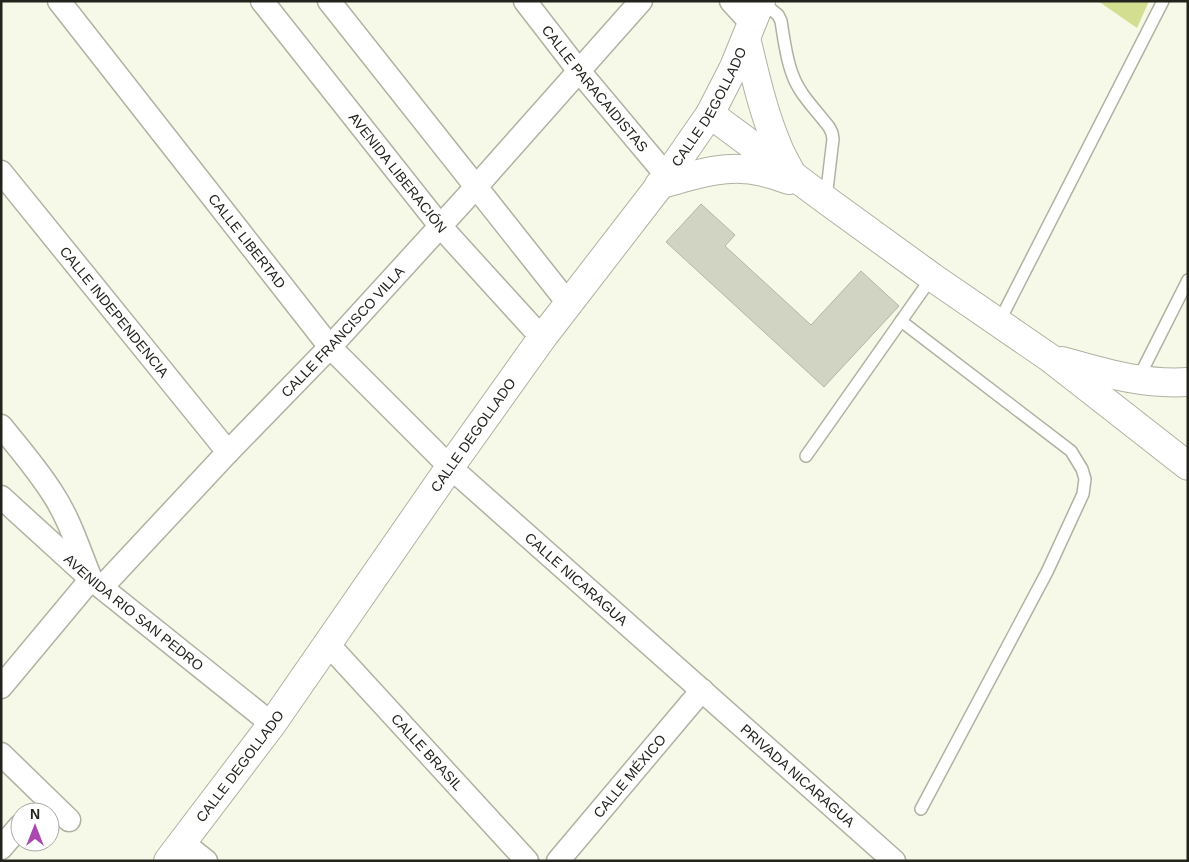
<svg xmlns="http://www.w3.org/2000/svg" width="1189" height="862" font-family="Helvetica,sans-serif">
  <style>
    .green { fill: #d3de90 }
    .building { fill: #d1d4c3; stroke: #b3b6a5 }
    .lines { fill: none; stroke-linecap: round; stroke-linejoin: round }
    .service-casing { stroke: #afb2a2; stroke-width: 14 }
    .minor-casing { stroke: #afb2a2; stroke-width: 25 }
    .secondary-casing { stroke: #afb2a2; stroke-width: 30 }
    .service { stroke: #fff; stroke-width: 11 }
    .minor { stroke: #fff; stroke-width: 22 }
    .secondary { stroke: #fff; stroke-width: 28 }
    .labels { text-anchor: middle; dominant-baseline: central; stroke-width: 4.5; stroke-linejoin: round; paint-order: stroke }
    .street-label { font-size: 14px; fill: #22231d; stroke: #fff }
  </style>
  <rect width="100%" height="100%" fill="#f6f9e7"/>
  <path class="green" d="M1098,1h51l-12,27z"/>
  <path class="building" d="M701,204l34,31 -10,11 86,79 50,-54 38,35 -75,81 -158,-145z"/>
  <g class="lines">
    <defs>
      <g id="service">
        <path d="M761,1l17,14 3,6c3,18 5,38 12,55 7,19 24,35 36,51l3,6 1,6 -7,59"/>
        <path d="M901,321l170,130 11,18 3,10 -2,15 -36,78 -126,237"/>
        <path d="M999,322l164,-321"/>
        <path d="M1138,379l50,-99"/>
        <path d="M806,456l126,-179"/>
      </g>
      <g id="minor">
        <path id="s1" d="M59,1l271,346 120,120 444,394"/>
        <path id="s2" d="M262,1l179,226 101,111"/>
        <path d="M329,1l239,302"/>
        <path id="s3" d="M525,1l54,70 88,105"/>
        <path d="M731,1l21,23"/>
        <path id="s4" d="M1,172l227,280"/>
        <path d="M1,426c18,22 37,44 52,68 17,26 26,56 38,85l-90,108"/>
        <path id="s5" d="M1,497l90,82 181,145"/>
        <path id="s6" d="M102,587l126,-135 102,-105 146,-160 165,-186"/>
        <path id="s7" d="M327,643l200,218"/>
        <path d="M1,754l68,66"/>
        <path d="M182,842l24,19"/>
        <path d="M1,848l19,-22"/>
        <path id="s8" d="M558,861l144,-171"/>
      </g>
      <g id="secondary">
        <path d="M746,38c9,37 17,74 32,109 3,8 8,16 12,24"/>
        <path d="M710,114l116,86 106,77 118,81 138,108"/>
        <path d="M659,185c34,-10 68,-22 104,-13 9,2 17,5 26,8"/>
        <path d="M1062,361c43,12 81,24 126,21"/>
        <path id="s9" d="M168,861l104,-137 178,-257 92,-129 125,-162 43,-62 24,-47 27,-66"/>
      </g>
    </defs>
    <use href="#service" class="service-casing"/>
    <use href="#minor" class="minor-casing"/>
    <use href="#secondary" class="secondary-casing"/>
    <use href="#service" class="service"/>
    <use href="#minor" class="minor"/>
    <use href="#secondary" class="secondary"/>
  </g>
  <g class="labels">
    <g class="street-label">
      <text stroke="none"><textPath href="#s3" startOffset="112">CALLE PARACAIDISTAS</textPath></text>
      <text stroke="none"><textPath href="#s9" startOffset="929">CALLE DEGOLLADO</textPath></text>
      <text stroke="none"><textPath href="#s2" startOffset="219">AVENIDA LIBERACIÓN</textPath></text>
      <text stroke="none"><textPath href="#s1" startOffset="305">CALLE LIBERTAD</textPath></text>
      <text stroke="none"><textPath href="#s4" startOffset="180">CALLE INDEPENDENCIA</textPath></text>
      <text stroke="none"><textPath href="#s6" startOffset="351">CALLE FRANCISCO VILLA</textPath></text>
      <text stroke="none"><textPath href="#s9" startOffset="524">CALLE DEGOLLADO</textPath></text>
      <text stroke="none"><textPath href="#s1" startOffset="778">CALLE NICARAGUA</textPath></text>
      <text stroke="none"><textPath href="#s5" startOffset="176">AVENIDA RIO SAN PEDRO</textPath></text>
      <text stroke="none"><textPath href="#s7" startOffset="148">CALLE BRASIL</textPath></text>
      <text stroke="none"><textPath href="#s9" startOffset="119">CALLE DEGOLLADO</textPath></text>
      <text stroke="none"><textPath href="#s8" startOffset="111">CALLE MÉXICO</textPath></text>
      <text stroke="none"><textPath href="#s1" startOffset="1074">PRIVADA NICARAGUA</textPath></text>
    </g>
  </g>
  <rect width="1189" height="862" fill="none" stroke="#22231d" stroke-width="5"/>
  <g transform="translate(35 827)"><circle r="24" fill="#ffffff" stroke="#a7a7a5"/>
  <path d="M0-4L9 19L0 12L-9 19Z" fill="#aa4ab1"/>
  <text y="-8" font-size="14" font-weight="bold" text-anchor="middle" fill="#22231d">N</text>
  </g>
</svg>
